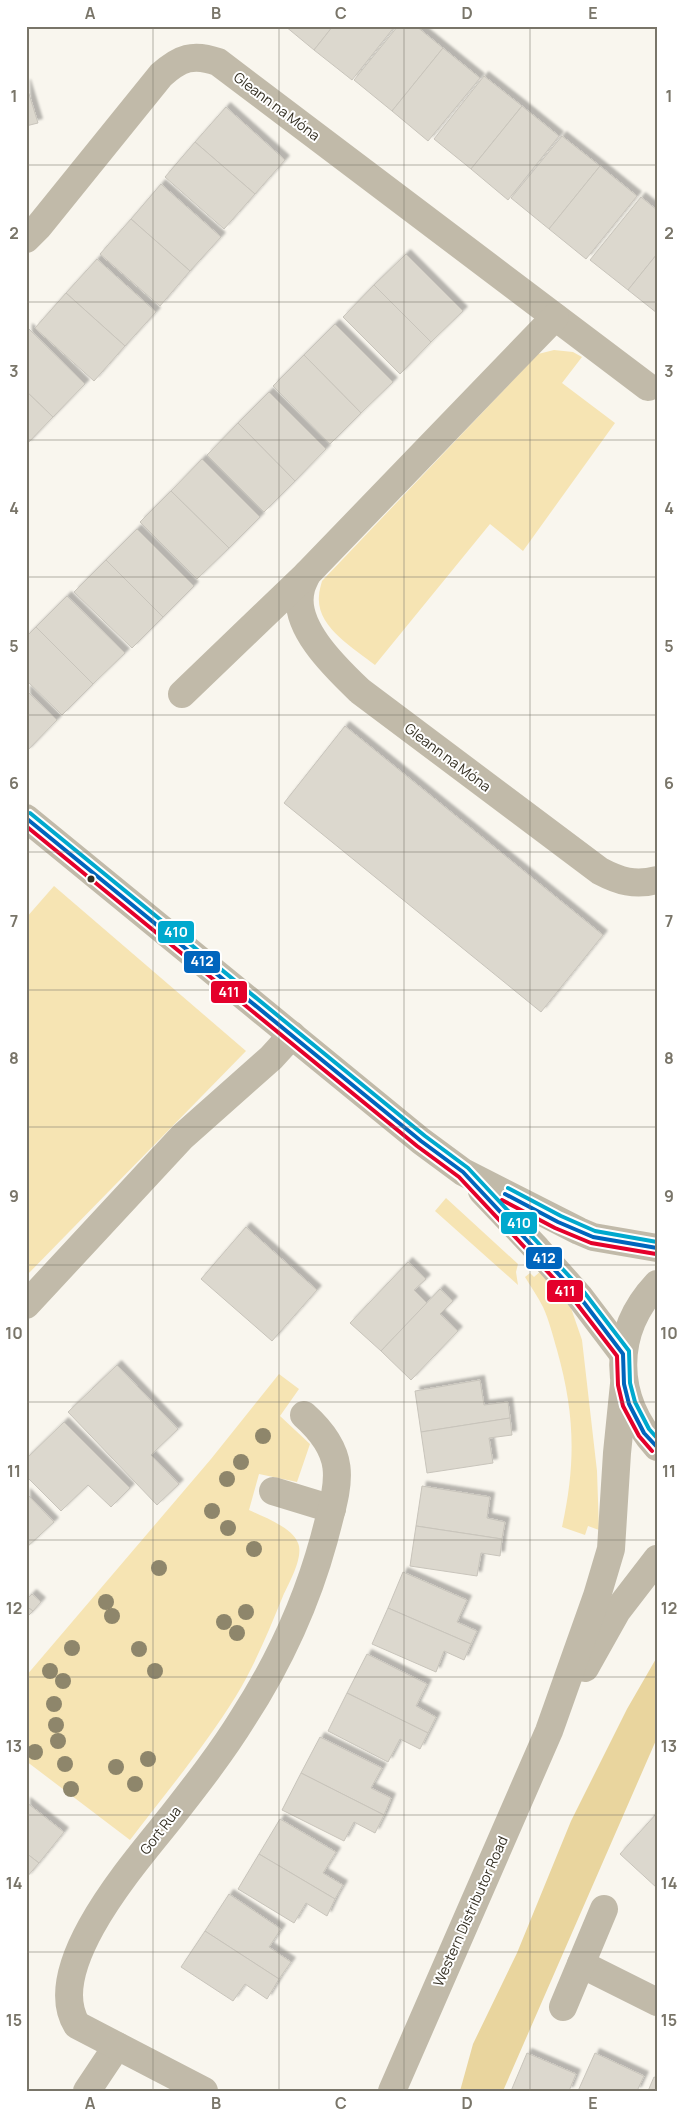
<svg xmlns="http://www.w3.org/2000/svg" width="683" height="2117" font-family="Manrope,sans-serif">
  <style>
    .green { fill: #f6e4b3 }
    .forest { fill: #e9d59e }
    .building { fill: #dcd8ce; stroke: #c8c4bb; filter: url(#shadow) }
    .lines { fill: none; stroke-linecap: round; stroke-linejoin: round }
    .minor { stroke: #c1baa9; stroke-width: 28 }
    .bus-1-casing { stroke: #fff; stroke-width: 8 }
    .bus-2-casing { stroke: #fff; stroke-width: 8 }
    .bus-3-casing { stroke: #fff; stroke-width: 8 }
    .bus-1 { stroke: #0065bd; stroke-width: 4 }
    .bus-2 { stroke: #e4002b; stroke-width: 4 }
    .bus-3 { stroke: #00a9ce; stroke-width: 4 }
    .tree { fill: #8e866b }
    .grid { fill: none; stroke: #797569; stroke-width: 1; stroke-opacity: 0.55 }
    .bus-dot { fill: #342f22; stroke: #fff; stroke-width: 2 }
    .labels { text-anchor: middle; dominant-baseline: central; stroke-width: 4; stroke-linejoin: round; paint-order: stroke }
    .street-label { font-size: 14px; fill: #342f22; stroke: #fff }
    .line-badge { stroke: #fff; stroke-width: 2 }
    .badge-label { font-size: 14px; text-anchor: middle; font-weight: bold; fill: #fff }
    .neatline { fill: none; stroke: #797569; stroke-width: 2 }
    .grid-label { font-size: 16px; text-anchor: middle; font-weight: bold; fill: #797569 }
  </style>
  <defs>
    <filter id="shadow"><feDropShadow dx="4.5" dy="-4.5" stdDeviation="1" flood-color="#0004"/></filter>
  </defs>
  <rect width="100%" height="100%" fill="#f9f6ee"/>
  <g class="green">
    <path d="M554,350l19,2 9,5 -20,26 53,40 -92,128 -33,-27 -115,141c-21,-17 -59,-38 -56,-69 0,-5 2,-11 3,-15l216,-227z"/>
    <path d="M54,886l192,165 -220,225v-358z"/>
    <path d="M446,1198l72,66 -2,8 2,13 -83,-74z"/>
    <path d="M542,1270l29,38 11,32 15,131 2,59 -11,-4 -3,9 -23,-8c14,-64 13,-113 -5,-177 -4,-14 -8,-30 -14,-43 -5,-10 -12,-20 -18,-30l5,-4 4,4z"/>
    <path d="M279,1374l20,15 -19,27 30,28 -13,38 -38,-8 -10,36c14,7 43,17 49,33 6,14 -9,40 -15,53 -14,34 -28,69 -47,100 -31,50 -70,97 -106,144l-104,-79v-85l185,-217z"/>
  </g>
  <path class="forest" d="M657,1657v81l-154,353h-43l13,-47 44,-91 54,-132 56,-112z"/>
  <g class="building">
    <path d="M285,26h48l-19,24z"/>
    <path d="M333,26h62l-43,54 -38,-30z"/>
    <path d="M398,26h18l27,22 -51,63 -38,-31z"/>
    <path d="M443,48l37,30 -52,63 -36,-30z"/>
    <path d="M484,76l38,30 -51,63 -37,-30z"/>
    <path d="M26,84l12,39 -12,3z"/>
    <path d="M522,106l37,30 -51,64 -37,-31z"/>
    <path d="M226,107l59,53 -30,34 -60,-52z"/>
    <path d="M562,136l38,30 -51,63 -38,-31z"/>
    <path d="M195,142l60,52 -31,35 -59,-52z"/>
    <path d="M600,166l37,30 -51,63 -37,-30z"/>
    <path d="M161,184l60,53 -31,34 -59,-52z"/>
    <path d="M641,197l16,13v44l-29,36 -38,-30z"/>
    <path d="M131,219l59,52 -30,35 -60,-52z"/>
    <path d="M406,254l57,57 -32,31 -57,-57z"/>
    <path d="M657,254v59l-29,-23z"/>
    <path d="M97,259l59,53 -31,34 -59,-53z"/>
    <path d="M374,285l57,57 -31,32 -57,-57z"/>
    <path d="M66,293l59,53 -31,35 -59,-53z"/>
    <path d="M335,324l58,58 -32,31 -57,-58z"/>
    <path d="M28,328l57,56 -32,33 -27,-26z"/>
    <path d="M304,355l57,58 -31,31 -57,-58z"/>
    <path d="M26,391l27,26 -27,28z"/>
    <path d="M269,392l57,57 -31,32 -57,-58z"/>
    <path d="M238,423l57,58 -31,31 -57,-57z"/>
    <path d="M202,459l58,58 -31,31 -58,-57z"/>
    <path d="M171,491l58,57 -32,31 -57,-57z"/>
    <path d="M137,529l57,57 -31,31 -57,-57z"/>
    <path d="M106,560l57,57 -31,31 -58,-56z"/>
    <path d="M67,596l58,57 -32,31 -57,-57z"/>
    <path d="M36,627l57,57 -31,31 -36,-35v-43z"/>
    <path d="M26,690l31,30 -31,32z"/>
    <path d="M345,726l258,209 -62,77 -257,-209z"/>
    <path d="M246,1227l71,63 -45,51 -71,-62z"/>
    <path d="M408,1262l18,17 -12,11 13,13 -46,48 -31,-28z"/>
    <path d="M440,1289l13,12 -13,13 18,17 -47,49 -30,-29z"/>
    <path d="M117,1365l61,64 -27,26 28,29 -22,21 -89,-93z"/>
    <path d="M480,1380l4,25 24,-3 2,16 -89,14 -6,-41z"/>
    <path d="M510,1418l2,17 -23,3 4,25 -66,10 -6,-41z"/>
    <path d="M64,1422l66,66 -19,19 -23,-22 -27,26 -35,-35v-17z"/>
    <path d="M422,1486l68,11 -3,21 18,4 -3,17 -86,-13z"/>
    <path d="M26,1493l28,29 -28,26z"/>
    <path d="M416,1526l86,13 -2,17 -19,-3 -4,23 -67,-10z"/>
    <path d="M403,1572l64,28 -10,22 20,9 -6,13 -83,-36z"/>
    <path d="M32,1594l9,8 -8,9 -7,-5v-6z"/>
    <path d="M26,1606l7,5 -7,7z"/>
    <path d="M388,1608l83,36 -7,16 -20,-9 -8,21 -64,-28z"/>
    <path d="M367,1654l60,30 -11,22 20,11 -8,16 -81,-40z"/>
    <path d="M347,1693l81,40 -8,16 -20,-10 -12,23 -60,-31z"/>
    <path d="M320,1737l62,31 -11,20 20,10 -7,17 -83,-42z"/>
    <path d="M301,1773l83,42 -9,18 -21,-11 -10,19 -62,-31z"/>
    <path d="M26,1802l38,30 -25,31 -13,-10z"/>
    <path d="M657,1813v75l-37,-34z"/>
    <path d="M280,1819l56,33 -13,21 20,12 -8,14 -76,-45z"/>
    <path d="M26,1853l13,10 -13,15z"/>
    <path d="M259,1854l76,45 -8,17 -21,-13 -12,20 -56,-34z"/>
    <path d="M229,1894l52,35 -12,18 22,15 -12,17 -74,-48z"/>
    <path d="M205,1931l74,48 -12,20 -22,-15 -12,17 -52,-34z"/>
    <path d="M527,2053l49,21 -7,17h-58z"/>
    <path d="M595,2053l49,23 -7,15h-59z"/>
    <path d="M654,2077l3,1v13h-9z"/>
  </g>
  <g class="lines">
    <g class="minor">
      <path d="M26,239l13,-13 122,-151c19,-17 32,-22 57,-13l430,325"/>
      <path d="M307,574c-2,5 -5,10 -6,15 -10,37 35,79 59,102l240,180c19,10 35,15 57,9"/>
      <path d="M182,694l125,-120 248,-257"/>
      <path d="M26,818l395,323 42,31 116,59 14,6 64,11"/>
      <path d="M482,1191l55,58 42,47 44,58"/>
      <path d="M657,1284c-46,49 -44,114 0,163"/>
      <path d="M26,1305l156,-168 89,-79 21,-23"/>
      <path d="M273,1491l59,18"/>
      <path d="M585,1668l32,-57 40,-52"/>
      <path d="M581,1964l76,38"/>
      <path d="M563,2007l41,-98"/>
      <path d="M87,2091l30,-45"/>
      <path d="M204,2091l-127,-66c-36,-58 60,-165 95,-209 25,-32 50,-64 71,-98 35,-54 64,-117 81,-179 14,-55 27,-82 -20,-124"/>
      <path d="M392,2091l157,-360 48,-135 14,-47 6,-96 7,-69"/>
    </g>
    <defs>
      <g id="bus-1">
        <path d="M26,818l395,323 42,31 116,124 44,58 1,30 5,20 15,29 13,14"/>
        <path d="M505,1194l53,28 35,15 64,11"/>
      </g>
      <g id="bus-2">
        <path d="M26,826l391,320 42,31 115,123 43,56 1,29 5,21 16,30 13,15"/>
        <path d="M502,1200l53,28 36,15 65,11"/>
      </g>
      <g id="bus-3">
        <path d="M30,813l395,323 43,32 116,124 45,59 1,32 5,19 14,27 8,9"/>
        <path d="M508,1188l53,28 34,15 62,11"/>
      </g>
    </defs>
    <use href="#bus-1" class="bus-1-casing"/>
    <use href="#bus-2" class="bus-2-casing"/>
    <use href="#bus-3" class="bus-3-casing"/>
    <use href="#bus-1" class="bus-1"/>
    <use href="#bus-2" class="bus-2"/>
    <use href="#bus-3" class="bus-3"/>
  </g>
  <g class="tree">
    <circle cx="263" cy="1436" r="8"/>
    <circle cx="241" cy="1462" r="8"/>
    <circle cx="227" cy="1479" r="8"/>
    <circle cx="212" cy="1511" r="8"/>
    <circle cx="228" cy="1528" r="8"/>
    <circle cx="254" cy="1549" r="8"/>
    <circle cx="159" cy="1568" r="8"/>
    <circle cx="106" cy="1602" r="8"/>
    <circle cx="246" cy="1612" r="8"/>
    <circle cx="112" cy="1616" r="8"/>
    <circle cx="224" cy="1622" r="8"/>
    <circle cx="237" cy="1633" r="8"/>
    <circle cx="72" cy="1648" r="8"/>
    <circle cx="139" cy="1649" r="8"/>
    <circle cx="50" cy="1671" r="8"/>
    <circle cx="155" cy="1671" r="8"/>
    <circle cx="63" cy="1681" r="8"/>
    <circle cx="54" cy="1704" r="8"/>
    <circle cx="56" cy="1725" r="8"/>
    <circle cx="58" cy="1741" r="8"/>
    <circle cx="35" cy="1752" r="8"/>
    <circle cx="148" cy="1759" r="8"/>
    <circle cx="65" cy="1764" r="8"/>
    <circle cx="116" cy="1767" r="8"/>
    <circle cx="135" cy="1784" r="8"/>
    <circle cx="71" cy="1789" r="8"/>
  </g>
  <path class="grid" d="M153,26v2065M279,26v2065M404,26v2065M530,26v2065M26,165h631M26,302h631M26,440h631M26,577h631M26,715h631M26,852h631M26,990h631M26,1127h631M26,1265h631M26,1402h631M26,1540h631M26,1677h631M26,1815h631M26,1952h631"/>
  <circle class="bus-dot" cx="91" cy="879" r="4.5"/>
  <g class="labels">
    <g class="street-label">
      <text transform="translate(277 106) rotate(37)">Gleann na Móna</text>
      <text transform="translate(448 757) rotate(37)">Gleann na Móna</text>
      <text transform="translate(160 1830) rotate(-52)">Gort Rua</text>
      <text transform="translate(470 1911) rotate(-66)">Western Distributor Road</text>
    </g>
  </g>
  <g class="line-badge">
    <rect x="157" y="920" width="38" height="24" rx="5" fill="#00a9ce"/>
    <rect x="183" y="950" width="38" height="24" rx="5" fill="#0065bd"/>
    <rect x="210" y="980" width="38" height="24" rx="5" fill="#e4002b"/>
    <rect x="500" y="1211" width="38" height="24" rx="5" fill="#00a9ce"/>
    <rect x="525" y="1246" width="38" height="24" rx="5" fill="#0065bd"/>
    <rect x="546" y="1279" width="38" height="24" rx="5" fill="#e4002b"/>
  </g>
  <g class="badge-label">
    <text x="176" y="937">410</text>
    <text x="202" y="966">412</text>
    <text x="229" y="997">411</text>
    <text x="519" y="1228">410</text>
    <text x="544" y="1263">412</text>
    <text x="565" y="1296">411</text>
  </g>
  <rect width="683" height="2117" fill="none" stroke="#ffffff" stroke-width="55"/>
  <rect x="28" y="28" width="628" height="2062" class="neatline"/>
  <g class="grid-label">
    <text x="90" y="19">A</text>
    <text x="216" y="19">B</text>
    <text x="341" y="19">C</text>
    <text x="467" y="19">D</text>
    <text x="593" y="19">E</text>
    <text x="14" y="102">1</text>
    <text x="669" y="102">1</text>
    <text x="14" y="239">2</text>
    <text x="669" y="239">2</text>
    <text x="14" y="377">3</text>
    <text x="669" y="377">3</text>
    <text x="14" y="514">4</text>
    <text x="669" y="514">4</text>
    <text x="14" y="652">5</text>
    <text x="669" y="652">5</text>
    <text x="14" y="789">6</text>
    <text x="669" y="789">6</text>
    <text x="14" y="927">7</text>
    <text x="669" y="927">7</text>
    <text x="14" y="1064">8</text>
    <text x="669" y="1064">8</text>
    <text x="14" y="1202">9</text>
    <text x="669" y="1202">9</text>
    <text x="14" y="1339">10</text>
    <text x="669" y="1339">10</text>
    <text x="14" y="1477">11</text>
    <text x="669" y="1477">11</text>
    <text x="14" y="1614">12</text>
    <text x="669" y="1614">12</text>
    <text x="14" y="1752">13</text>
    <text x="669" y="1752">13</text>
    <text x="14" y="1889">14</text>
    <text x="669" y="1889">14</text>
    <text x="14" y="2026">15</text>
    <text x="669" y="2026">15</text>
    <text x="90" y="2109">A</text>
    <text x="216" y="2109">B</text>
    <text x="341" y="2109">C</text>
    <text x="467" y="2109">D</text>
    <text x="593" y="2109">E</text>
  </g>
</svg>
